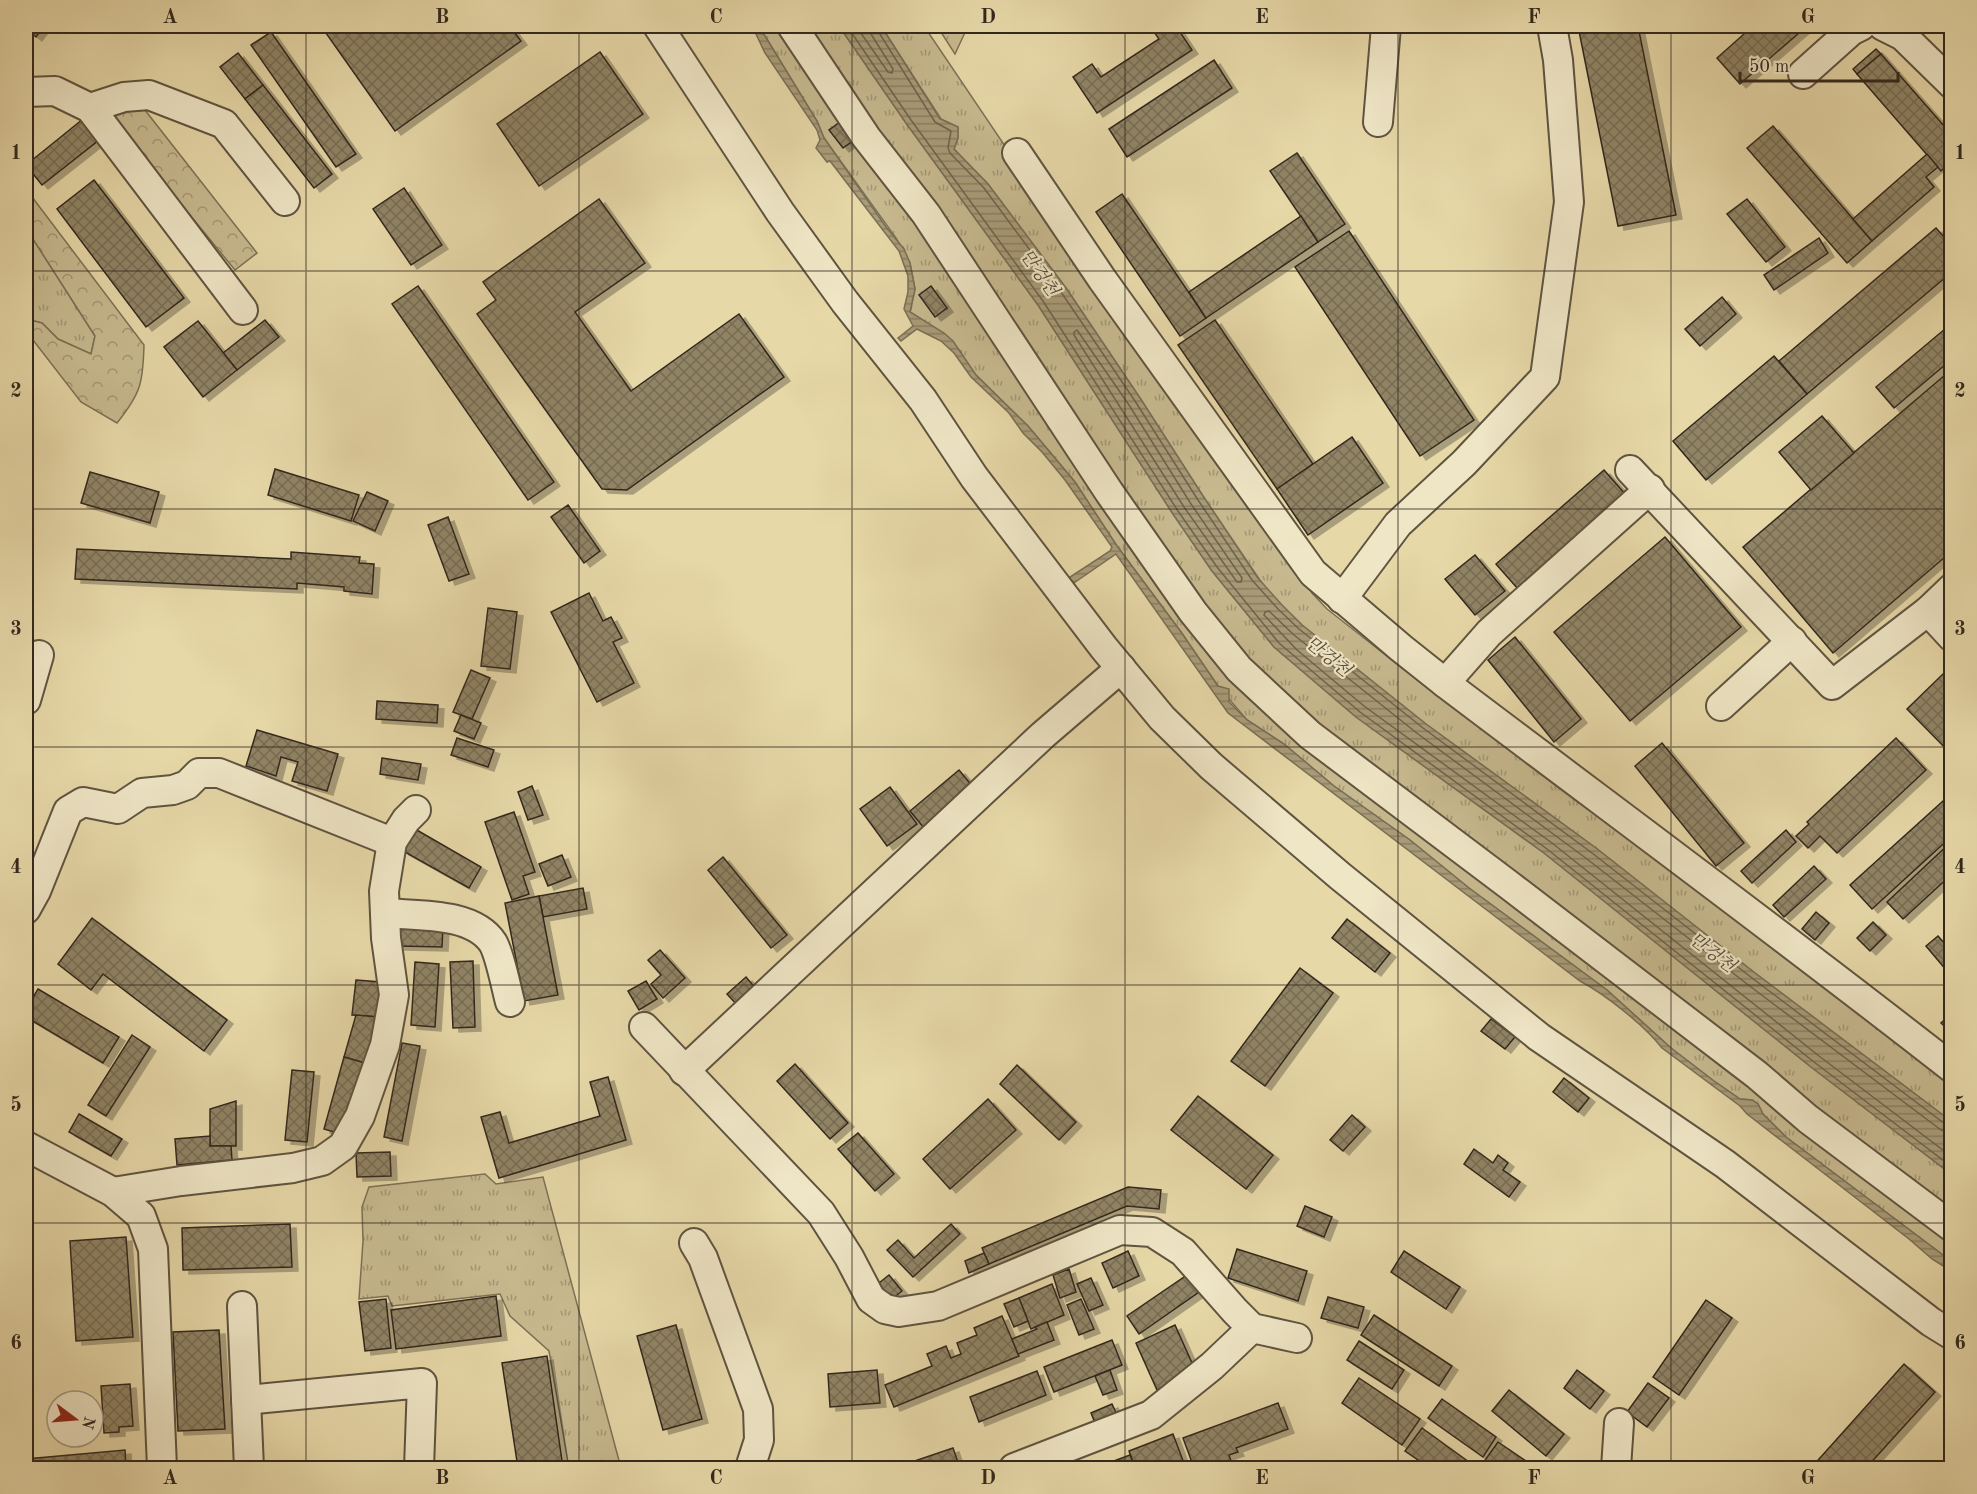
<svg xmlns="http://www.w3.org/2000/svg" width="1977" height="1494" font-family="'Old Standard TT','Noto Serif KR',serif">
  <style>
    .grass { fill: url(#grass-tufts); stroke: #7d7156; stroke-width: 1.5 }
    .forest { fill: url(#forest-crowns); stroke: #7d7156; stroke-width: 1.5 }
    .water { fill: url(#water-rules); stroke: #796e54; stroke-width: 1.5 }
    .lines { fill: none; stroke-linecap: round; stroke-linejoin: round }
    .shore { stroke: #6e624b; stroke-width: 1.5 }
    .building { fill: url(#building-cross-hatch); stroke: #32281d; stroke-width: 1.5; filter: url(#shadow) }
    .minor-casing { stroke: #5f5440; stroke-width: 32 }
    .minor { stroke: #efe6c6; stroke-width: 28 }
    .rail { stroke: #32281d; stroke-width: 4.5; stroke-dasharray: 10 10; stroke-linecap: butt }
    .grid { fill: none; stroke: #32281d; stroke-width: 1.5; stroke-opacity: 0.55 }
    .labels { text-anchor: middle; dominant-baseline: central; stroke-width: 4.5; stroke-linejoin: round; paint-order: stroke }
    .water-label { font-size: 18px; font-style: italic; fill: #564b39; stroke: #efe6c6 }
    .neatline { fill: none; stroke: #32281d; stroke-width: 2 }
    .grid-label { font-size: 20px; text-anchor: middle; font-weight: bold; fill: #32281d }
  </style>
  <defs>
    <pattern id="grass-tufts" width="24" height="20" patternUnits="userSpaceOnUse" patternTransform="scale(1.5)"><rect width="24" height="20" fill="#c8ba90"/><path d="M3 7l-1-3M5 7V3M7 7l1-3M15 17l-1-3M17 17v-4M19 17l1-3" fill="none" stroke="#a39775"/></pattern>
    <pattern id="forest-crowns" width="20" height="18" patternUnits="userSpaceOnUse" patternTransform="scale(1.5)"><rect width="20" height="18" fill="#c8ba90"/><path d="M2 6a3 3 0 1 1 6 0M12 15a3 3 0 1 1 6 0" fill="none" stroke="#a39775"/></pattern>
    <pattern id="water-rules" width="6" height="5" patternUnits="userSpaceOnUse" patternTransform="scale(1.5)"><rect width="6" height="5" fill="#a99c79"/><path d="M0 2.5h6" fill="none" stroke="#8a7f63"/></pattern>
    <pattern id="building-cross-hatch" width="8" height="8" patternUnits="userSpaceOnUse" patternTransform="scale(1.5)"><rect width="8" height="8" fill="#908465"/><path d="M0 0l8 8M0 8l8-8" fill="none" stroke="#766c53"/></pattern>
    <filter id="shadow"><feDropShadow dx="6" dy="4" stdDeviation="0" flood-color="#0004"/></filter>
  </defs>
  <rect width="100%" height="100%" fill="#e7d8a8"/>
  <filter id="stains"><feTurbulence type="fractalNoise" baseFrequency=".00333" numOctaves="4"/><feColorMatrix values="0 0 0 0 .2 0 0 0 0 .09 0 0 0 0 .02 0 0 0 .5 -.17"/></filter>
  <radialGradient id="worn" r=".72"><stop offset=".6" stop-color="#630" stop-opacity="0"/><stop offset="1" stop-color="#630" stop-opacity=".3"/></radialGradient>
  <g class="grass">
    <path d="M756,26h32l449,645 714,560v30l-165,-124 -23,-23 -5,-10 -6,-4 -12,-1 -26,-18 -43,-33 -64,-58 -138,-102 -59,-48 -76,-54 -50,-42 -37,-24 -29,-34 -37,-54 -64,-86 -42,-64 -47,-56 -52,-51 -9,-10 -7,-14 -31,-27 -19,-12 5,-23 -5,-26 -14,-25 -72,-100 -7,-17 -52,-85z"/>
    <path d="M796,26h43l67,97 132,182 135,209 39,57 62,76 82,70 188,136 267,214 140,107v49l-711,-555z"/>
    <path d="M881,26h43l168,249 204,292 16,26 15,16 107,84 129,91 388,294v43l-196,-148 -159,-125 -170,-124 -124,-99 -34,-33 -65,-96 -63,-98 -74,-110 -78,-104 -34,-35 4,-11v-11l-17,-8z"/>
    <path d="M937,26h31l-13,28z"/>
    <path d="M26,228l69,108 -4,18 -33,-15 -16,-16 -16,-4z"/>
    <path d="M485,1174l11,10 47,-7 78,291h-52l-20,-117 -39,-35 -10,-22 -108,12 -4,-10 -29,3 4,-58 -1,-34 7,-20z"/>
  </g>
  <g class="forest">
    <path d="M141,105l116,148 -22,17 -123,-150 10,-10z"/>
    <path d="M26,189l118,156c-1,38 -3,48 -27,78l-36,-21 -55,-71v-12l16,4 16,16 33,15 4,-18 -69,-108z"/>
  </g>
  <g class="water">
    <path d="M748,26h8l9,10 52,85 7,17 62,89 18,22 6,14 5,26 -5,23 34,21 9,8 23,34 52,51 47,56 42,64 64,86 37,54 11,3v13l18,18 37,24 50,42 76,54 59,48 138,102 64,58 43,33 26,18 12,1 6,4 5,10 23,23 165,124v10l-19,-12 -23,-20 -162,-125 -7,-8 -78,-58c-18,-23 -56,-53 -82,-67l-352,-268 -112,-159 -48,33 -4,-6 46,-30 2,-4 -47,-67 -23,-28 -19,-19 -14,-20 -38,-36 -17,-24 -13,-12 -24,-12 -16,12 -3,-3 15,-12 -9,-17 4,-17v-16l-9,-25 -69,-90 -3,1 -11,-14 4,-8 -3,-10 -52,-77 -9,-19z"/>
    <path d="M839,26h42l59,93 18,8v11l-4,11 34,35 78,104 74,110 63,98 54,81 25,28 20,20 124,99 170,124 159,125 196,148v53l-140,-107 -267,-214 -188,-136 -82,-70 -62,-76 -39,-57 -135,-209 -132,-182z"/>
  </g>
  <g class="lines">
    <g class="shore">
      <path d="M847,26l64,94 132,181 135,210 39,56 62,76 81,69 187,137 267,213 138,105"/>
      <path d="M856,26l32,46 4,1 1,-4 -22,-35 -2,-8"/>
      <path d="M877,26l1,5 57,91 16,9 -3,17 2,5 34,35 77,104 74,109 63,99 54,80 26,29 21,20 124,99 169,125 160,125 193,146 7,1"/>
      <path d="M1077,330l52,75 62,99 51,74 -1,4h-4l-53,-75 -110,-172v-3z"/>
      <path d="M1952,1133l-11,-3 -194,-146 -160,-125 -169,-125 -124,-99 -25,-24 -4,1 -1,3 33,35 67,56 188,137 267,213 133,101"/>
    </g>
  </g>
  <g class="building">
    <path d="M26,26h18l-8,11 -10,-8z"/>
    <path d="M321,26h189l11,15 -126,90z"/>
    <path d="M1150,26h26l16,24 -95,63 -24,-36 19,-13 9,13 58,-38z"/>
    <path d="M1578,26h60l38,189 -58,11z"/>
    <path d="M1753,26h54l-67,58 -23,-26z"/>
    <path d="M271,32l85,122 -20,13 -85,-122z"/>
    <path d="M1876,49l5,5 -24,20 -4,-5z"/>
    <path d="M600,52l43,62 -104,72 -42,-62z"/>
    <path d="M238,53l25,32 -18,14 -25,-32z"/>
    <path d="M1881,54l71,81v26l-11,10 -84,-97z"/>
    <path d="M1214,60l18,28 -105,69 -18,-28z"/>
    <path d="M263,85l69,89 -18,14 -69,-89z"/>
    <path d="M83,119l16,21 -57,45 -16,-20z"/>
    <path d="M840,122l14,18 -11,8 -14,-18z"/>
    <path d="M1773,126l99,115 -25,22 -100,-115z"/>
    <path d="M1297,153l48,71 -27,18 -48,-71z"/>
    <path d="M1927,154l11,13 -12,10 8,10 -62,54 -19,-22z"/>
    <path d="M94,180l90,118 -38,29 -89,-118z"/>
    <path d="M404,188l38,57 -31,20 -38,-56z"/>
    <path d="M1122,194l84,124 -26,18 -84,-124z"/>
    <path d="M599,199l46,64 -70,49 56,79 108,-77 45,63 -157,113 -25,-1 -125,-175 19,-14 -13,-18z"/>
    <path d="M1747,199l38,48 -19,15 -39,-48z"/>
    <path d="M1301,216l17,26 -112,76 -17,-26z"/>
    <path d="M1936,228l16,18v26l-145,122 -28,-33z"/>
    <path d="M1349,231l125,189 -54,36 -125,-189z"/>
    <path d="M1819,238l9,15 -54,37 -10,-15z"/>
    <path d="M418,286l136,196 -26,18 -136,-196z"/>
    <path d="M931,286l16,22 -12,9 -16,-22z"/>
    <path d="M1722,297l14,17 -36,32 -15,-17z"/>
    <path d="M265,320l14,17 -42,33 -14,-17z"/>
    <path d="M1215,320l98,144 -36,25 -99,-144z"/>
    <path d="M198,321l39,49 -34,27 -39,-50z"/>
    <path d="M1952,323v36l-58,49 -18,-21z"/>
    <path d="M1774,356l33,38 -101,86 -33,-39z"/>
    <path d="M1952,369v182l-119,102 -90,-106z"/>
    <path d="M1822,416l32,37 -43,37 -32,-38z"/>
    <path d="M1352,437l31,46 -75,52 -31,-46z"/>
    <path d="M275,469l84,26 -8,26 -83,-26z"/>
    <path d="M1604,470l22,25 -108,94 -22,-25z"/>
    <path d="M90,472l69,20 -9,31 -69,-20z"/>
    <path d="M367,492l21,9 -13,30 -22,-10z"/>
    <path d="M568,505l32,46 -16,12 -33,-46z"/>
    <path d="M448,517l21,57 -20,7 -21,-56z"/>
    <path d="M1665,537l76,90 -111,94 -76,-89z"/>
    <path d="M77,549l214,10v-7l69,5 -1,6 15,1 -2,30 -28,-3v-4l-47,-4v6l-222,-10z"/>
    <path d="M1475,555l30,36 -30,24 -30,-36z"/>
    <path d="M589,593l14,28 8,-4 11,21 -9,4 21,41 -37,19 -46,-90z"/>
    <path d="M488,608l29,4 -7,57 -29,-3z"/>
    <path d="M1515,637l66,82 -27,23 -66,-82z"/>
    <path d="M471,670l19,8 -18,41 -19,-7z"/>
    <path d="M1943,674l9,9v72l-45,-46z"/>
    <path d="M377,701l61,4 -1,18 -61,-4z"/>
    <path d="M461,715l20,8 -7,16 -20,-8z"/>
    <path d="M257,730l81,24 -11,37 -35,-10 6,-19 -17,-5 -5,19 -30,-10z"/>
    <path d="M457,738l37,12 -6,17 -37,-12z"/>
    <path d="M1896,738l30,32 -89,83 -17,-17 -12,12 -12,-12 13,-12 -2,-2z"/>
    <path d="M1662,743l82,100 -28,23 -81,-100z"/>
    <path d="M382,758l39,6 -3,16 -38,-6z"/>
    <path d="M959,770l14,17 -49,41 -14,-17z"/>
    <path d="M532,786l11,29 -15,5 -10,-28z"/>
    <path d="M890,787l27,37 -30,22 -27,-37z"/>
    <path d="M1952,793v43l-80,73 -22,-24z"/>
    <path d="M514,812l21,60 -12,4 6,18 -17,6 -27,-78z"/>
    <path d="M415,829l66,38 -12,21 -66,-37z"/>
    <path d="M1786,830l10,12 -44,41 -11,-12z"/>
    <path d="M1952,841v33l-49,45 -16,-17z"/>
    <path d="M562,855l9,22 -23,9 -9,-22z"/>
    <path d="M723,857l64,78 -16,13 -63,-78z"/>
    <path d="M1814,866l12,13 -42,38 -11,-12z"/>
    <path d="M583,888l4,21 -44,8 -4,-21z"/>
    <path d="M539,896l19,99 -34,6 -19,-98z"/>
    <path d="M1816,912l13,11 -14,17 -13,-11z"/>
    <path d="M92,918l135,102 -23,31 -101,-77 -12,16 -33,-26z"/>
    <path d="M1347,919l43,34 -15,19 -43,-34z"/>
    <path d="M1873,922l13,13 -16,16 -13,-13z"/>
    <path d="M398,926l45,1 -1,20 -44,-1z"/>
    <path d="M1938,936l14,16v16l-5,3 -21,-25z"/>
    <path d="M660,950l25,28 -22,20 -12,-14 10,-9 -13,-15z"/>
    <path d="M473,961l2,66 -22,1 -3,-66z"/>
    <path d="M415,962l24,2 -4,63 -24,-2z"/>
    <path d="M1300,968l33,25 -68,93 -34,-25z"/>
    <path d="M746,977l10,12 -18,17 -11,-12z"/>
    <path d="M356,980l25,2 -3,35 -26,-2z"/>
    <path d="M646,981l11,18 -18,11 -11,-19z"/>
    <path d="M38,989l81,48 -16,26 -77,-46v-8z"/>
    <path d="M1952,1013v20l-11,-10z"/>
    <path d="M356,1015l22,2 -13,46 -21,-6z"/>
    <path d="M1491,1019l24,18 -10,12 -24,-18z"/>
    <path d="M132,1035l18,12 -44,69 -18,-11z"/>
    <path d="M402,1043l18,3 -18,95 -18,-4z"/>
    <path d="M344,1057l21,6 -21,72 -20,-6z"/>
    <path d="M795,1064l53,59 -18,16 -53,-58z"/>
    <path d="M1017,1065l59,57 -17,18 -59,-56z"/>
    <path d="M292,1070l22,2 -7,70 -22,-2z"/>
    <path d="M608,1077l18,63 -127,38 -18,-61 19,-5 9,31 91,-27 -10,-34z"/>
    <path d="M1564,1078l25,20 -11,14 -25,-20z"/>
    <path d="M1198,1096l75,59 -27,34 -75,-59z"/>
    <path d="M988,1099l28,31 -66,59 -27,-30z"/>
    <path d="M236,1101v45h-26v-37z"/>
    <path d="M79,1114l43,25 -11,17 -42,-24z"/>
    <path d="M1352,1115l13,12 -22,24 -13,-11z"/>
    <path d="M858,1133l36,41 -19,17 -37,-42z"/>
    <path d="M210,1136v10h21l1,14 -55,5 -2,-26z"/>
    <path d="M1474,1149l19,14 5,-8 10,8 -5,7 17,12 -11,15 -45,-33z"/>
    <path d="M390,1152l1,24 -34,1 -1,-24z"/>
    <path d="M1128,1187l33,3 -2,19 -32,-3 -138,58 -7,-16z"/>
    <path d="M1305,1206l27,11 -8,20 -27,-11z"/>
    <path d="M290,1224l2,43 -109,3 -1,-42z"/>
    <path d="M951,1224l9,10 -47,43 -26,-27 11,-10 16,18z"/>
    <path d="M126,1237l7,100 -57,4 -6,-100z"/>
    <path d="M1237,1249l70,22 -9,30 -70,-23z"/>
    <path d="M1128,1251l11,25 -26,12 -11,-25z"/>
    <path d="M1404,1251l56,36 -14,22 -55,-37z"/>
    <path d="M984,1253l5,11 -20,9 -4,-12z"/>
    <path d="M1069,1269l7,23 -16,6 -7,-23z"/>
    <path d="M889,1275l13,16 -15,12 -13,-16z"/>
    <path d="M1187,1275l12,17 -60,42 -12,-18z"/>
    <path d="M1091,1278l12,27 -14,6 -12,-27z"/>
    <path d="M1052,1284l12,31 -33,14 -12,-31z"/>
    <path d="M496,1296l5,40 -105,13 -5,-39z"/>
    <path d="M1328,1297l36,10 -6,21 -37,-10z"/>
    <path d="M1019,1298l9,23 -14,6 -10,-23z"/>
    <path d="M386,1299l5,49 -26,3 -6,-49z"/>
    <path d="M1081,1299l13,30 -15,6 -12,-30z"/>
    <path d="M1706,1300l26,18 -53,77 -26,-18z"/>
    <path d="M1374,1315l78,51 -13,20 -78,-51z"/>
    <path d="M1002,1316l17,40 -125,51 -9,-22 47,-19 -5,-12 19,-8 5,12 10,-4 -4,-11 20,-8 -3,-7z"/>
    <path d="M1047,1322l7,18 -36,14 -6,-15 25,-10 -2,-2z"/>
    <path d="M676,1325l26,94 -39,11 -26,-94z"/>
    <path d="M1175,1325l21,47 -39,18 -21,-47z"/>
    <path d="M219,1330l6,99 -47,2 -5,-99z"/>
    <path d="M1112,1340l10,25 -68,27 -10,-25z"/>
    <path d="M1359,1341l45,29 -12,19 -45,-29z"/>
    <path d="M547,1356l16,112h-45l-16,-105z"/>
    <path d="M1904,1364l31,28 -69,76h-55z"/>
    <path d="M877,1370l3,33 -50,4 -2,-33z"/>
    <path d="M1110,1370l7,20 -14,5 -8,-19z"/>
    <path d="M1577,1370l27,21 -14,18 -26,-21z"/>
    <path d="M1037,1371l9,24 -67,27 -9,-25z"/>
    <path d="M1359,1378l61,41 -18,26 -60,-42z"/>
    <path d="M1648,1383l21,15 -22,29 -20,-15z"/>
    <path d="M130,1384l3,42 -14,1v5l-15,1 -3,-47z"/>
    <path d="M1509,1390l55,44 -18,22 -54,-45z"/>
    <path d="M1442,1399l54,38 -13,20 -55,-39z"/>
    <path d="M1278,1403l10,26 -52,19 2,4 -9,3 3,9 -12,4h-26l-11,-30z"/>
    <path d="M1112,1404l7,15 -22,9 -6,-15z"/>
    <path d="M1422,1428l51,37 -3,3h-40l-25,-17z"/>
    <path d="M1173,1434l12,32 -8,2h-42l-6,-17z"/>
    <path d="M1498,1442l38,26h-44l-9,-5z"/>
    <path d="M953,1448l7,20h-66z"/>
    <path d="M125,1450l1,18h-100v-9z"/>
    <path d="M1130,1455l5,13h-40z"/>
  </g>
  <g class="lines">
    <defs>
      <g id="minor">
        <path d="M658,26l122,186 65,90 78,98 51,77 130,171 58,70 49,48 129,110 199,161 186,127 206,158 21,13"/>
        <path d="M792,26l74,111 60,77 183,278 84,120 46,57 71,66 199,150 248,190 51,44 144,108"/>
        <path d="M1883,26l20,10 49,48"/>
        <path d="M1803,74l48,-43 10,-5"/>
        <path d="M26,92l29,-1 35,17 153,202"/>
        <path d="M90,108l34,-11 25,-2 75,29 61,77"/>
        <path d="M1378,122l8,-96"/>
        <path d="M1017,153l85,126 211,294 88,75 44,35c169,128 340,254 507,385"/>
        <path d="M1630,470l202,215 96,-74 24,-23"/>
        <path d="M1342,599l56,-75 66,-61 81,-86 24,-175 -11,-142 -6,-34"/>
        <path d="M1928,611l24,26"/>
        <path d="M1445,683l44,-50 161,-144"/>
        <path d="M26,700l13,-45"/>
        <path d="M1721,706l71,-65"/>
        <path d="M26,909l10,-18 32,-80 15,-9 35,7 24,-16 31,-3 14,-5 12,-12h20l173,69"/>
        <path d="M385,913c33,3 88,-1 108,30 7,12 13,44 17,59"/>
        <path d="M644,1027l177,186 28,44 22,42 14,10 14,3 39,-6 182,-76 32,2 31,20 52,59 17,17 45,10"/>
        <path d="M684,1071l359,-336 78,-67"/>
        <path d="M26,1146l87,46 28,24 12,33 9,219"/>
        <path d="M113,1192l68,-11 112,-13 29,-7 21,-15 17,-30 25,-71 9,-50 -8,-57 -2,-47 8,-49 14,-22 10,-10"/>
        <path d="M694,1243l9,15 55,151 1,31 -9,28"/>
        <path d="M242,1306l7,162"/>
        <path d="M246,1400l176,-17 -3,85"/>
        <path d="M1014,1468l137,-53 61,-49 40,-38"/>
        <path d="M1616,1468l3,-45"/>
      </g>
    </defs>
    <use href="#minor" class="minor-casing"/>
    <use href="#minor" class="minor"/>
    <path class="rail" d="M1948,26l4,3"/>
  </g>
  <path class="grid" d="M306,26v1442M579,26v1442M852,26v1442M1125,26v1442M1398,26v1442M1671,26v1442M26,271h1926M26,509h1926M26,747h1926M26,985h1926M26,1223h1926"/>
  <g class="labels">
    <g class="water-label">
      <text transform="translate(1039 273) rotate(55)">만겅천</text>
      <text transform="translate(1328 657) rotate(39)">만겅천</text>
      <text transform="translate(1712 953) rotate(37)">만겅천</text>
    </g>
  </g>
  <rect width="1977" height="1494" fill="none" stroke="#e7d8a8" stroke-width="66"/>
  <g transform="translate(75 1419) rotate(106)"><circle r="28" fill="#efe6c6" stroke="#a39a82" stroke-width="1.5"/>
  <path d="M0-4.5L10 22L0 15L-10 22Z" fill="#8f2418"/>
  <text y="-9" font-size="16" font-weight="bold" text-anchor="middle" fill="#32281d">N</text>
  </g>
  <path d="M1740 72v9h158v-9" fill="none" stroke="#32281d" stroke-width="3"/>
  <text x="1749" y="72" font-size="18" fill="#32281d" stroke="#efe6c6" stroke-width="4.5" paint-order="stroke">50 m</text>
  <rect x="33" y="33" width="1911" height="1428" class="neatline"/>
  <g class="grid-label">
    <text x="170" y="23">A</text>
    <text x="442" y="23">B</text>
    <text x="716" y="23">C</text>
    <text x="988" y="23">D</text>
    <text x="1262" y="23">E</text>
    <text x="1534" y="23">F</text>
    <text x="1808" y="23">G</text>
    <text x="16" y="159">1</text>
    <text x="1960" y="159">1</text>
    <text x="16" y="397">2</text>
    <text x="1960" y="397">2</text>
    <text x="16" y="635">3</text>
    <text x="1960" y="635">3</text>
    <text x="16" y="873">4</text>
    <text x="1960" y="873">4</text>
    <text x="16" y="1111">5</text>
    <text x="1960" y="1111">5</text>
    <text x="16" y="1349">6</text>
    <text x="1960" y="1349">6</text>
    <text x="170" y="1484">A</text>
    <text x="442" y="1484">B</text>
    <text x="716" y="1484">C</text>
    <text x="988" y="1484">D</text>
    <text x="1262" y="1484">E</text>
    <text x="1534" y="1484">F</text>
    <text x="1808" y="1484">G</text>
  </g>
  <rect width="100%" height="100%" filter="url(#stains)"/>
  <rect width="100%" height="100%" fill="url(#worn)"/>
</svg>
